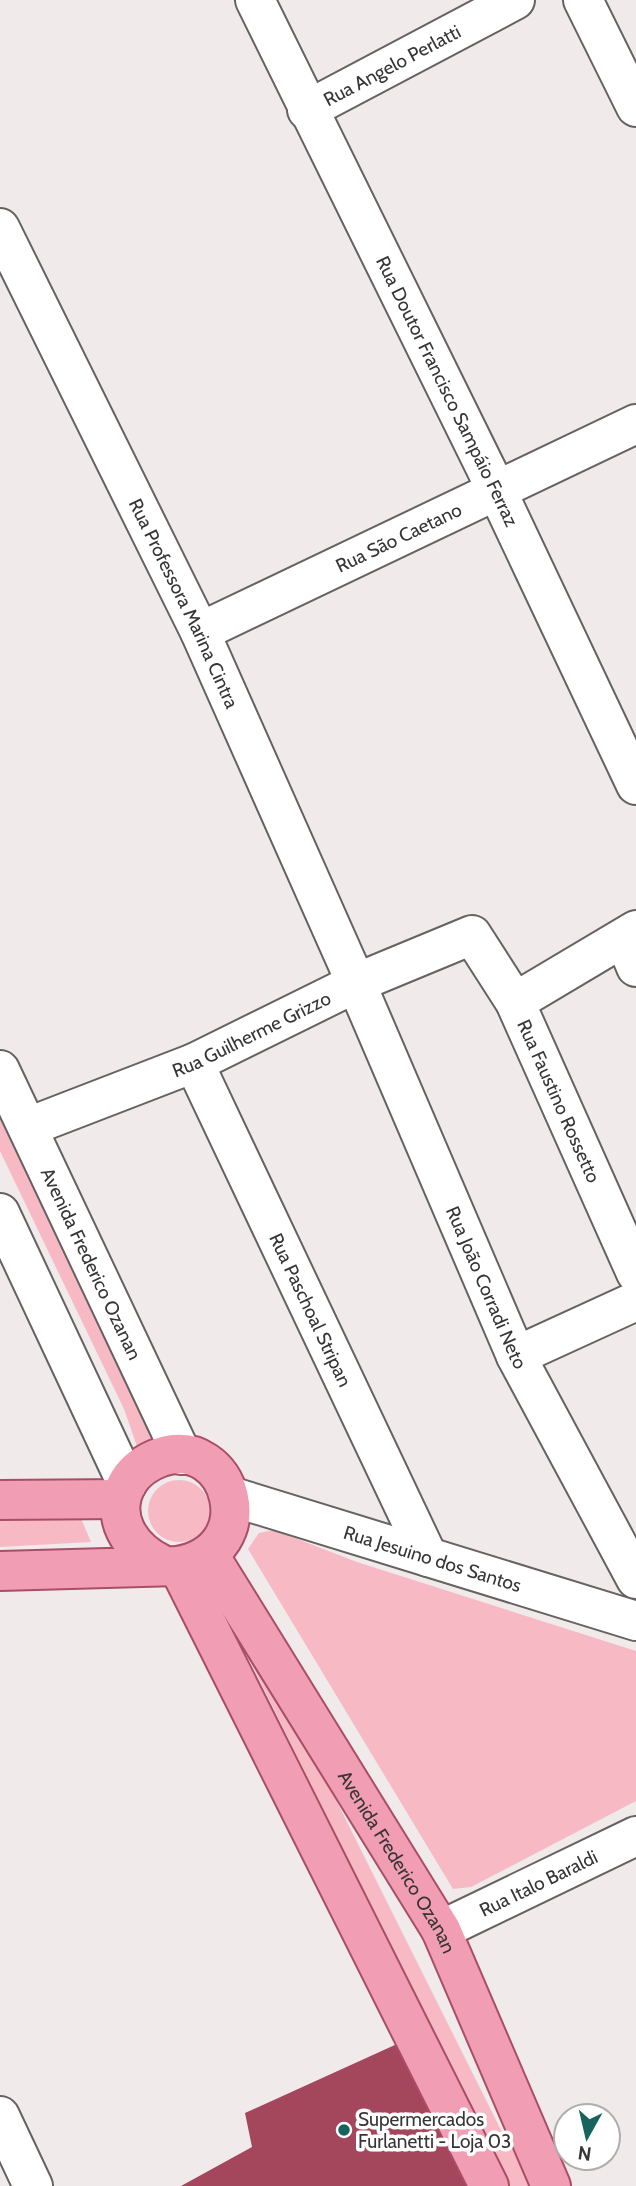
<svg xmlns="http://www.w3.org/2000/svg" width="636" height="2186" font-family="Cabin,sans-serif">
  <style>
    .green { fill: #f7bac5 }
    .building { fill: #a4475d }
    .lines { fill: none; stroke-linecap: round; stroke-linejoin: round }
    .minor-casing { stroke: #676262; stroke-width: 42 }
    .major-casing { stroke: #a94e66; stroke-width: 42 }
    .minor { stroke: #fff; stroke-width: 38 }
    .major { stroke: #f19db3; stroke-width: 38 }
    .poi-dot { fill: #17645e; stroke: #fff; stroke-width: 2.5 }
    .labels { text-anchor: middle; dominant-baseline: central; stroke-width: 7; stroke-linejoin: round; paint-order: stroke }
    .street-label { font-size: 19px; fill: #373535; stroke: #fff }
    .poi-label { font-size: 19px; fill: #373535; stroke: #fff; text-anchor: start }
  </style>
  <rect width="100%" height="100%" fill="#f0eaeb"/>
  <g class="green">
    <path d="M0,1114l161,332 -21,9 -16,-46 -124,-258z"/>
    <circle cx="179" cy="1511" r="31"/>
    <path d="M78,1511l13,31 -91,5v-34z"/>
    <path d="M274,1530l83,32 279,89v150l-165,86 -18,2 -205,-340 11,-16z"/>
    <path d="M218,1564l287,574 32,48h-28l-289,-586z"/>
  </g>
  <path class="building" d="M397,2044l70,142h-286l71,-39 -7,-34z"/>
  <g class="lines">
    <defs>
      <g id="minor">
        <path id="s1" d="M255,0l242,491 139,294"/>
        <path d="M583,0l53,107"/>
        <path id="s2" d="M307,110l208,-110"/>
        <path id="s3" d="M0,228l200,404 156,351 160,373 120,223"/>
        <path id="s4" d="M200,632l436,-208"/>
        <path d="M624,938l12,29"/>
        <path d="M515,1002l121,-72"/>
        <path id="s5" d="M194,1063l234,494"/>
        <path id="s6" d="M0,1070l182,385"/>
        <path id="s7" d="M28,1127l166,-64 162,-80 116,-48 43,67 121,271"/>
        <path d="M0,1213l127,271"/>
        <path d="M516,1356l120,-55"/>
        <path id="s8" d="M230,1496l406,125"/>
        <path id="s9" d="M441,1930l195,-94"/>
        <path d="M0,2116l33,70"/>
      </g>
      <g id="major">
        <path d="M0,1500l121,-1"/>
        <path id="s10" d="M209,1555l232,375 110,256"/>
        <path d="M178,1566l311,620"/>
        <path d="M0,1571l178,-5c88,-16 53,-132 -17,-109 -14,5 -25,12 -33,25 -20,34 2,67 33,82"/>
      </g>
    </defs>
    <use href="#minor" class="minor-casing"/>
    <use href="#major" class="major-casing"/>
    <use href="#minor" class="minor"/>
    <use href="#major" class="major"/>
  </g>
  <circle class="poi-dot" cx="344" cy="2130" r="7"/>
  <g class="labels">
    <g class="street-label">
      <text stroke="none"><textPath href="#s2" startOffset="96">Rua Angelo Perlatti</textPath></text>
      <text stroke="none"><textPath href="#s1" startOffset="436">Rua Doutor Francisco Sampáio Ferraz</textPath></text>
      <text stroke="none"><textPath href="#s4" startOffset="220">Rua São Caetano</textPath></text>
      <text stroke="none"><textPath href="#s3" startOffset="418">Rua Professora Marina Cintra</textPath></text>
      <text stroke="none"><textPath href="#s7" startOffset="242">Rua Guilherme Grizzo</textPath></text>
      <text stroke="none"><textPath href="#s7" startOffset="672">Rua Faustino Rossetto</textPath></text>
      <text stroke="none"><textPath href="#s6" startOffset="214">Avenida Frederico Ozanan</textPath></text>
      <text stroke="none"><textPath href="#s3" startOffset="1166">Rua João Corradi Neto</textPath></text>
      <text stroke="none"><textPath href="#s5" startOffset="273">Rua Paschoal Stripan</textPath></text>
      <text stroke="none"><textPath href="#s8" startOffset="212">Rua Jesuino dos Santos</textPath></text>
      <text stroke="none"><textPath href="#s10" startOffset="360">Avenida Frederico Ozanan</textPath></text>
      <text stroke="none"><textPath href="#s9" startOffset="108">Rua Italo Baraldi</textPath></text>
    </g>
    <g class="poi-label">
      <text x="358" y="2119">Supermercados<tspan x="358" dy="22">Furlanetti - Loja 03</tspan></text>
    </g>
  </g>
  <g transform="translate(587 2137) rotate(188)"><circle r="33" fill="#ffffff" stroke="#afaeae" stroke-width="2"/>
  <path d="M0-5L12 26L0 18L-12 26Z" fill="#17645e"/>
  <text y="-10" font-size="19" font-weight="bold" text-anchor="middle" fill="#373535">N</text>
  </g>
</svg>
